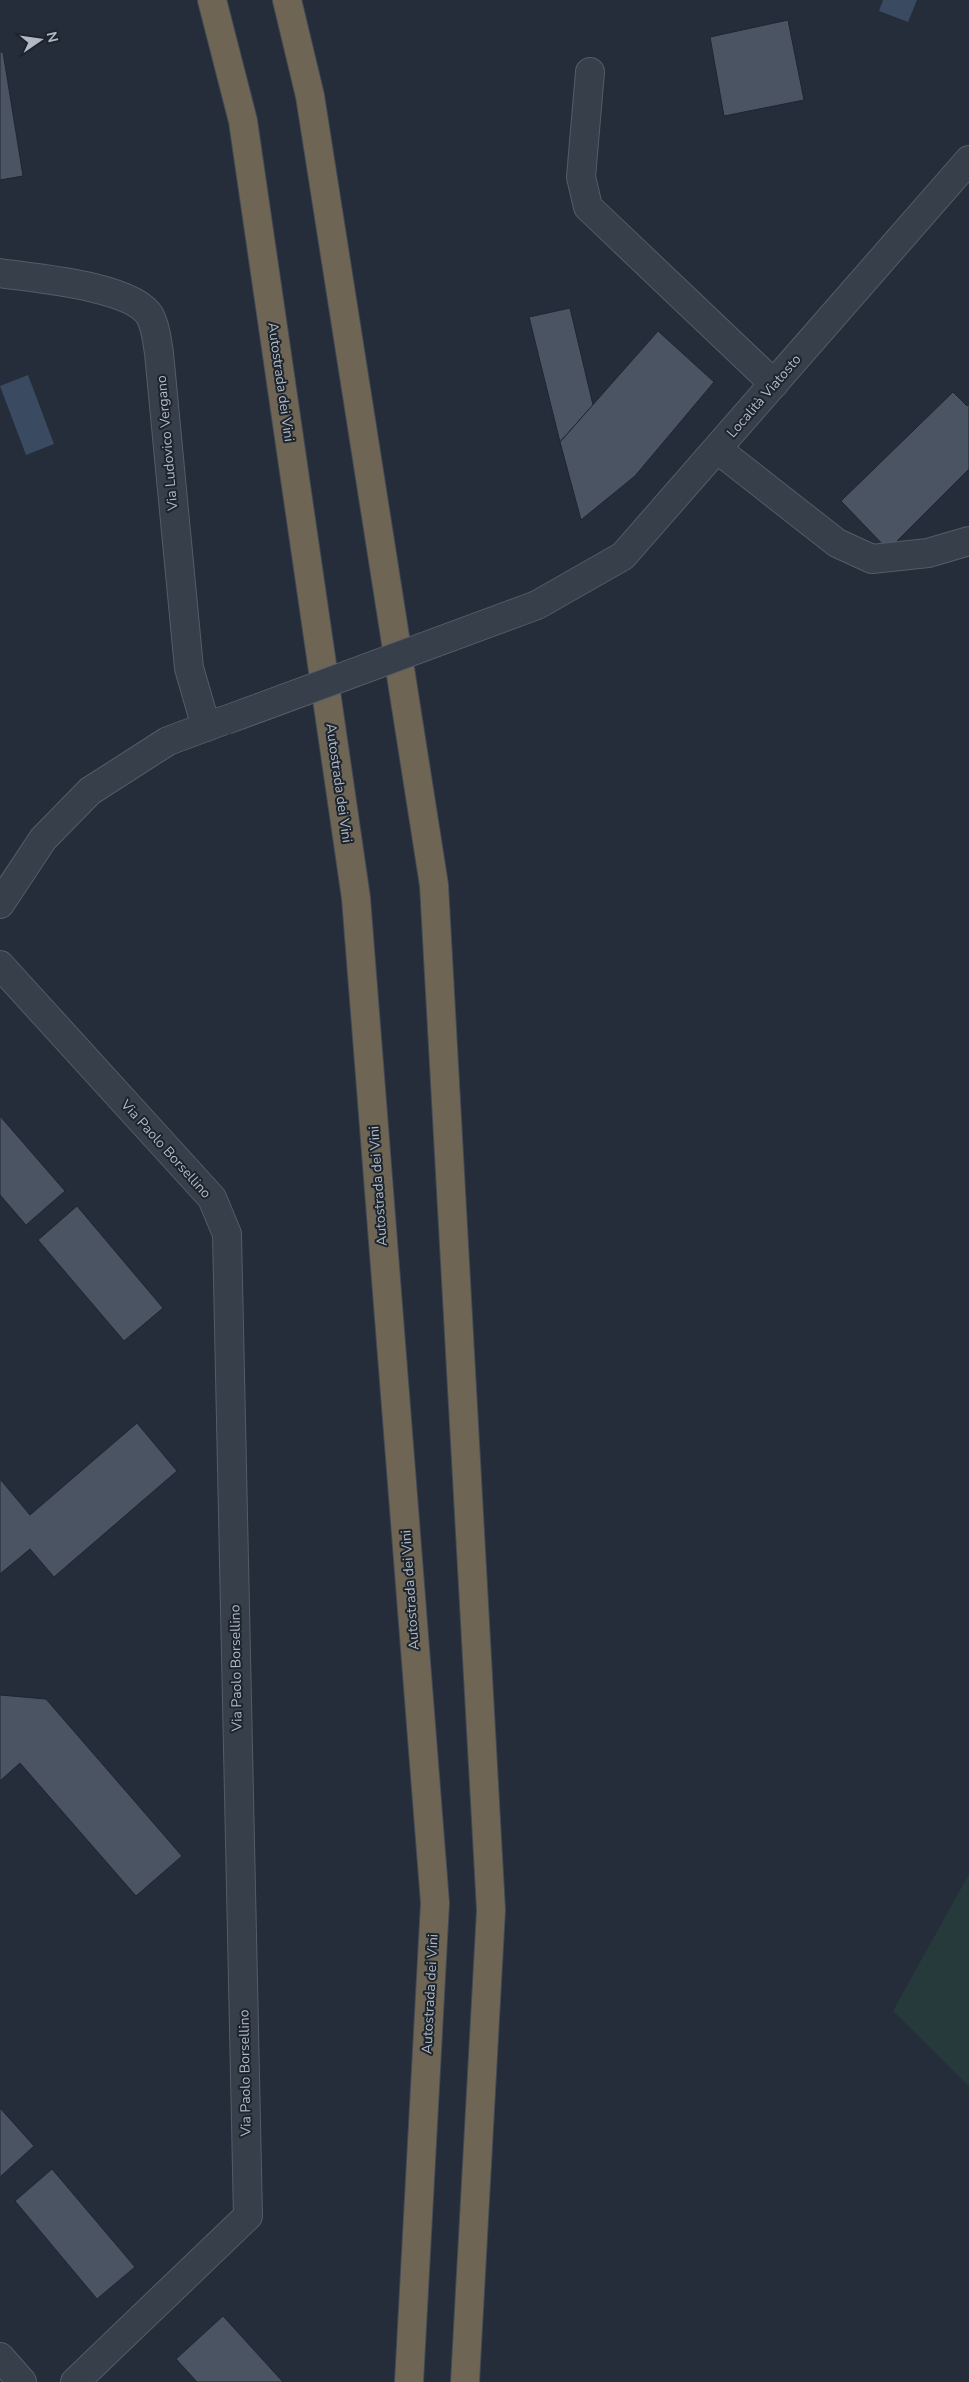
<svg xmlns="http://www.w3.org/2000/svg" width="969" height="2382" font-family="'Nunito Sans',sans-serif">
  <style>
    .green { fill: #263a3b }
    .water { fill: #3a4a61 }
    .building { fill: #4a5463; stroke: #1e2630 }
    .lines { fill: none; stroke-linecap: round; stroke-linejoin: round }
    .minor-casing { stroke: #555c67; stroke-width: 30 }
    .highway-casing { stroke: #424954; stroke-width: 30 }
    .minor { stroke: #373f4a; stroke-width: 28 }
    .highway { stroke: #6f6555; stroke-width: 28 }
    .minor-bridge-casing { stroke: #555c67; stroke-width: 30; stroke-linecap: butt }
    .minor-bridge { stroke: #373f4a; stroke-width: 28 }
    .labels { text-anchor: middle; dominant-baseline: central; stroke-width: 4; stroke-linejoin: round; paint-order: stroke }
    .street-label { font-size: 14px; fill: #b2b9c5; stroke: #1c242e }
  </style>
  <rect width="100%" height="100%" fill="#242d39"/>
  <path class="green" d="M969,1874v212l-76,-75z"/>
  <g class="water">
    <path d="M883,0h34l-9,22 -29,-11z"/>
    <path d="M28,375l26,69 -28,11 -26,-69z"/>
  </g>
  <g class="building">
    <path d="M788,20l16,80 -80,16 -14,-79z"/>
    <path d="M0,52h3l20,124 -23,4z"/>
    <path d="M570,308l23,97 -33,37 -31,-125z"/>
    <path d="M658,331l56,51 -79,94 -54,44 -21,-78z"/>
    <path d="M953,392l14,14 2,-2v65l-81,81 -47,-49z"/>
    <path d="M0,1116l65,75 -39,34 -26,-30z"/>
    <path d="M77,1206l86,102 -39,33 -86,-101z"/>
    <path d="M137,1423l40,48 -123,106 -24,-28 -30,25v-95l30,36z"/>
    <path d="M0,1695l46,4 136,157 -46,40 -116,-133 -20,18z"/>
    <path d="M0,2108l34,38 -34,31z"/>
    <path d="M52,2169l83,98 -38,32 -82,-98z"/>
    <path d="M223,2316l60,66h-86l-21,-23z"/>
  </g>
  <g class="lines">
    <defs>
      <g id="minor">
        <path d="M590,72l-9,105 7,30 186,177"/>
        <path d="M0,273c33,5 133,13 150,43 6,11 7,25 9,37l30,315 17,59"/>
        <path d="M717,449l120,94 35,16 56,-6 41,-12"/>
        <path d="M537,605l86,-49 346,-396"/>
        <path d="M0,904l43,-65 47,-48 78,-50 54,-20"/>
        <path d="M0,965l212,233 15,36 21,982 -173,166"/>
        <path d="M0,2357l22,25"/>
      </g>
      <g id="highway">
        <path d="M212,0l31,121 113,777 79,1005 -26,479"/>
        <path d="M287,0l23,96 124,789 57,1025 -26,472"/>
      </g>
    </defs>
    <use href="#minor" class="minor-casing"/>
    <use href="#highway" class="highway-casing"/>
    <use href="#minor" class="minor"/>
    <use href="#highway" class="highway"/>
    <defs>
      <path id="minor-bridge" d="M226,720l311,-115"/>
    </defs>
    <use href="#minor-bridge" class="minor-bridge-casing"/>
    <use href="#minor-bridge" class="minor-bridge"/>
  </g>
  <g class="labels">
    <g class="street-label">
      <text transform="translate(281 382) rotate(82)">Autostrada dei Vini</text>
      <text transform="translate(764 396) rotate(-49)">Località Viatosto</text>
      <text transform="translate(167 443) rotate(-95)">Via Ludovico Vergano</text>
      <text transform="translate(339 783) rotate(82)">Autostrada dei Vini</text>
      <text transform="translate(166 1149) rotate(48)">Via Paolo Borsellino</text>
      <text transform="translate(378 1186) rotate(-94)">Autostrada dei Vini</text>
      <text transform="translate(410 1590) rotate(-94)">Autostrada dei Vini</text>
      <text transform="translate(236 1668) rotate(-91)">Via Paolo Borsellino</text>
      <text transform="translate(430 1994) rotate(-87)">Autostrada dei Vini</text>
      <text transform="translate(245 2073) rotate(-91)">Via Paolo Borsellino</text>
    </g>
  </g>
  <g transform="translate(40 40) rotate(77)" stroke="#1c242e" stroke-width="4" paint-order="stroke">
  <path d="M0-4L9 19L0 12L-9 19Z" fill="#b2b9c5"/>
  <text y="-8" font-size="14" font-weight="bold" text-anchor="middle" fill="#b2b9c5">N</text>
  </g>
</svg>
